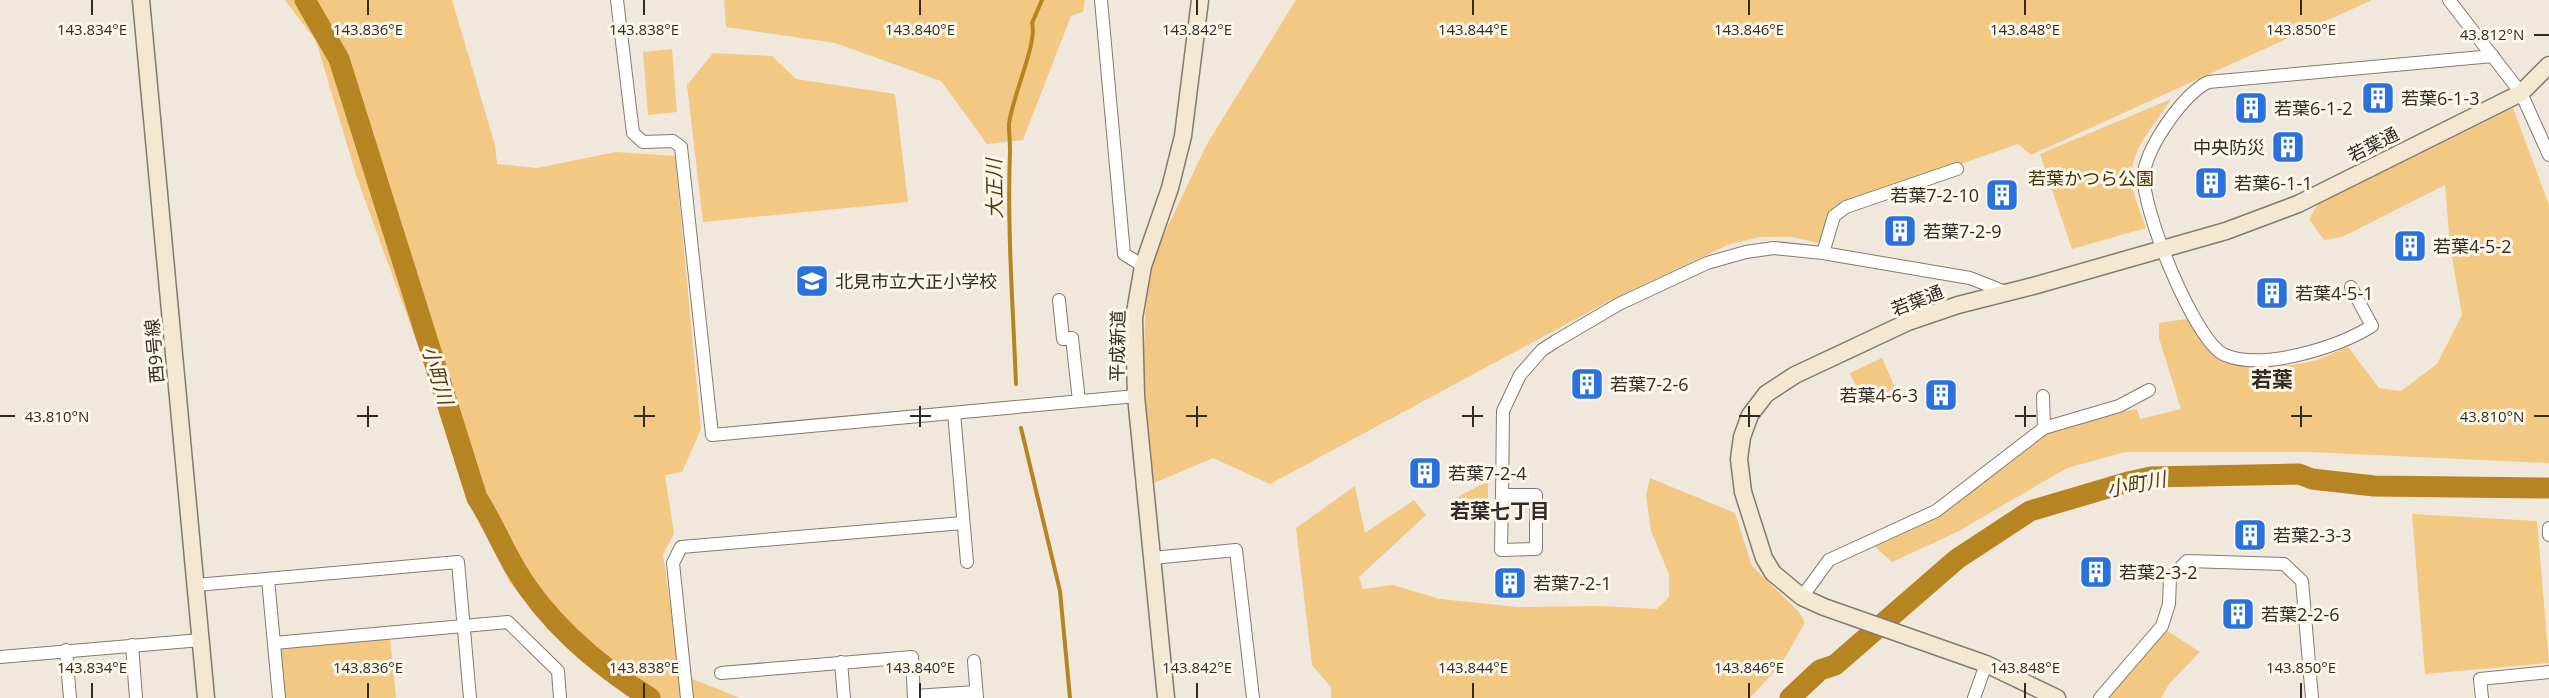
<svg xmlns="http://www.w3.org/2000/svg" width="2549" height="698" font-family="'Open Sans','Noto Sans JP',sans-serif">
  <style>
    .green { fill: #f2c883 }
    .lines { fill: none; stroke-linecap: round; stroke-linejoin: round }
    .stream { stroke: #b78422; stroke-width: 4 }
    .river { stroke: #b78422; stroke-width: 21 }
    .street-casing { stroke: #827b70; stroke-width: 14 }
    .secondary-casing { stroke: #827b70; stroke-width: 19 }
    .street { stroke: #fff; stroke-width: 12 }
    .secondary { stroke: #f5e8d2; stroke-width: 16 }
    .ticks { fill: none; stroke: #2f2c27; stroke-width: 2 }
    .labels { text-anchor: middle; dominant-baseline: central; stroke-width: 6; stroke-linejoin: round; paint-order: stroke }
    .poi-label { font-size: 18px; fill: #2f2c27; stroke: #fef6e9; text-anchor: start }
    .street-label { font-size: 18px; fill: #2f2c27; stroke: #fef6e9 }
    .park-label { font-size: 18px; fill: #453008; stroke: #fef6e9 }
    .water-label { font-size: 20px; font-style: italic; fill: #533d17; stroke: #fef6e9 }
    .neighbourhood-label { font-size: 20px; font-weight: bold; fill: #2f2c27; stroke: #fef6e9 }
    .quarter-label { font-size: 21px; font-weight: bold; fill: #2f2c27; stroke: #fef6e9 }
    .ticks-label { font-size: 15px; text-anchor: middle; fill: #2f2c27; stroke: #fef6e9; stroke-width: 6; stroke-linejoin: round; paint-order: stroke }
  </style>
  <rect width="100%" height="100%" fill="#f0e8dc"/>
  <g class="green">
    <path d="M285,0h167l43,145 2,19 40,4 79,-16 59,4 26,273 -19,43 -17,3 9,59 -11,20 17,120 60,24h-110l-62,-49 -58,-66 -47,-94 -42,-135 -64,-176 -41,-137z"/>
    <path d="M724,0h361l-2,12 -12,4 -48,124 -36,4 -46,-63 -106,-38 -109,-16z"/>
    <path d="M1296,0h1076l-341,155 -13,-11 -186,65 -12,34 -29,-6h-30l-31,7 -119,56 -341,184 -57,-26 -59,25 -11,-106 4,-107 60,-126z"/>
    <path d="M672,49l5,63 -29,3 -5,-63z"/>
    <path d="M713,53l59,3 24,23 99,15 13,108 -205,20 -16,-137z"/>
    <path d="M2171,99c-15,25 -43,51 -39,84 2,15 9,31 14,45l-74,21 -32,-95z"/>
    <path d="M2513,108l36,97v258l-240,-11h-184l-58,16 -110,64 -65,30 -18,-16 174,-117 49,-14 40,-6 3,10 41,-10 -22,-71v-15l35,-5c4,13 9,26 19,37 16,16 79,12 100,6 12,-3 23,-10 35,-14l31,41 22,3 36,-27 25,-49 -12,-69 -5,-61 -103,52 -18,3 -15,-21 9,-15z"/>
    <path d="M1882,358l13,30 -31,16 -14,-31z"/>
    <path d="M1650,478l85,35 17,53 47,46 6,11 -23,40 -32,35h-419v-11l-19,-22 -16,-137 59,-42 10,47 49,-33 12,15 -67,62 4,12 30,-4 47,14 78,8 81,-1 58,3 12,-12v-23l-18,-43 -5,-36z"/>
    <path d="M1488,481v33l-34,-1v-14z"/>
    <path d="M2412,514l125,7 12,142 -124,11z"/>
    <path d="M2166,630l34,22 -31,32 -8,14h-52z"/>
    <path d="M390,638l6,60h-114l-4,-44 6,-7z"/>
  </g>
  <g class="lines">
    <g class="stream">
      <path d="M1016,384c-3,-78 -9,-156 -6,-233 0,-9 -1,-18 -1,-27 3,-27 29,-82 23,-101l10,-23"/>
      <path d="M1021,428l39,163 10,107"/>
    </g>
    <g class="river">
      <path d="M305,0l34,59 138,439c13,20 22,41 33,61 31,58 85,105 140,139"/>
      <path d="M1790,698l30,-28 15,-5 122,-106 73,-48 98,-29 23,-5 148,-3 13,5 62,7 175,2"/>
    </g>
    <defs>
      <g id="street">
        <path d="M617,0l16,133 10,9 30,-1 8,6 31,288 424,-39"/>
        <path d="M1101,0l23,254 19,12"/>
        <path d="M2449,0l72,93 28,62"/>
        <path d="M1823,253l11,-37 12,-9 111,-38"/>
        <path d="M2351,287l21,39c-34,21 -108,45 -147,29 -30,-12 -86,-151 -81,-183 5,-28 39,-77 64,-90l285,-26"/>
        <path d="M1059,300l4,39 9,-1 7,63"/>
        <path d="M2043,396l1,32"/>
        <path d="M954,413l13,149"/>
        <path d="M1502,495l1,-84 17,-36 22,-25 14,-9 63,-37 88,-41 39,-11 28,-4 49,5 147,25 38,15"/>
        <path d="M1502,495h34v54l-35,1z"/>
        <path d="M2549,528v7"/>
        <path d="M1152,558l84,-8 17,148"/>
        <path d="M268,579l11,119"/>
        <path d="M196,585l262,-23 12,136"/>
        <path d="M1802,597l27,-37 107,-49 108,-83 75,-22 30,-16"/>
        <path d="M274,643l234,-21 50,49 2,27"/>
        <path d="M132,645l4,53"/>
        <path d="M66,650l4,48"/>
        <path d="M0,657l201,-17"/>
        <path d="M974,661l3,37"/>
        <path d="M841,662l3,36"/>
        <path d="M721,673l191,-16 2,41"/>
        <path d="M914,696l62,-4"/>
        <path d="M687,698l-14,-135 8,-16 282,-24"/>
        <path d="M1974,698l12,-34"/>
        <path d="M2100,698l62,-72 7,-22 1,-26 17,-17 97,3 18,17 10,117"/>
        <path d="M2482,698l-2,-19 69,-7"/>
      </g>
      <g id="secondary">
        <path d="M141,0l65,698"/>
        <path d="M1166,698l-30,-302 -2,-78 9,-52 27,-78 13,-52 17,-136"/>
        <path d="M2057,698l-71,-34 -162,-57 -22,-10 -29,-24 -9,-15 -21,-66 -4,-33 3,-22 8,-22 16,-21 29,-19 113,-53 50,-17 75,-19 193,-55 72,-27 223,-111 28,-28"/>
      </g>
    </defs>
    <use href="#street" class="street-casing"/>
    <use href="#secondary" class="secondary-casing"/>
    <use href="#street" class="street"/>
    <use href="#secondary" class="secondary"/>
  </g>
  <path class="ticks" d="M92,0v15M368,0v15M644,0v15M920,0v15M1197,0v15M1473,0v15M1749,0v15M2025,0v15M2301,0v15M2534,35h15M368,406v21M644,406v21M920,406v21M1197,406v21M1473,406v21M1749,406v21M2025,406v21M2301,406v21M0,416h15M357,416h21M634,416h21M910,416h21M1186,416h21M1462,416h21M1739,416h21M2015,416h21M2291,416h21M2534,416h15M92,683v15M368,683v15M644,683v15M920,683v15M1197,683v15M1473,683v15M1749,683v15M2025,683v15M2301,683v15"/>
  <defs>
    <symbol id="building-square" viewBox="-11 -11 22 22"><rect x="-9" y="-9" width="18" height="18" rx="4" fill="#2972de" stroke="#fef6e9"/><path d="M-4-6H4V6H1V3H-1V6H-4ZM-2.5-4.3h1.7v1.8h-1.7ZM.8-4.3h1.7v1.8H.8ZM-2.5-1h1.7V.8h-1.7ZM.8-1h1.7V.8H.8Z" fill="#fff"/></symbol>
    <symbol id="school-square" viewBox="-11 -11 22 22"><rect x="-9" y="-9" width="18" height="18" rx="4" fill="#2972de" stroke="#fef6e9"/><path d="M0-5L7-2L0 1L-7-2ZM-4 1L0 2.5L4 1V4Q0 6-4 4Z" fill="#fff"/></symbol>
  </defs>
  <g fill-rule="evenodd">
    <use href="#building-square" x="2359" y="79" width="38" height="38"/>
    <use href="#building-square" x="2232" y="89" width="38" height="38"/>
    <use href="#building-square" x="2269" y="128" width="38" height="38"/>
    <use href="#building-square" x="2192" y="164" width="38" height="38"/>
    <use href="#building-square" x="1983" y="176" width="38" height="38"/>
    <use href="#building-square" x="1881" y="212" width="38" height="38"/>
    <use href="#building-square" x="2391" y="227" width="38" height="38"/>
    <use href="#school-square" x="793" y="262" width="38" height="38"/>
    <use href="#building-square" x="2253" y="274" width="38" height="38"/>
    <use href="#building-square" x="1568" y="365" width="38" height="38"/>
    <use href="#building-square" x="1922" y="376" width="38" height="38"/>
    <use href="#building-square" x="1406" y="454" width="38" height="38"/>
    <use href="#building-square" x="2231" y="516" width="38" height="38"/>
    <use href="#building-square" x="2077" y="553" width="38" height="38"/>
    <use href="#building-square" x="1491" y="564" width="38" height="38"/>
    <use href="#building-square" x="2219" y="595" width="38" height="38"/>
  </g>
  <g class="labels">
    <g class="poi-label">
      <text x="2401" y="98">若葉6-1-3</text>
      <text x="2274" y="108">若葉6-1-2</text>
      <text x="2265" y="147" text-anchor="end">中央防災</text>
      <text x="2234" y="183">若葉6-1-1</text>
      <text x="1979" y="195" text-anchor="end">若葉7-2-10</text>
      <text x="1923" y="231">若葉7-2-9</text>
      <text x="2433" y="246">若葉4-5-2</text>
      <text x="835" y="281">北見市立大正小学校</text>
      <text x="2295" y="293">若葉4-5-1</text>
      <text x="1610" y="384">若葉7-2-6</text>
      <text x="1918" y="395" text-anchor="end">若葉4-6-3</text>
      <text x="1448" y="473">若葉7-2-4</text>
      <text x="2273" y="535">若葉2-3-3</text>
      <text x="2119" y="572">若葉2-3-2</text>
      <text x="1533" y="583">若葉7-2-1</text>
      <text x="2261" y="614">若葉2-2-6</text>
    </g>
    <g class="street-label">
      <text transform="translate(2373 144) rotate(-27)">若葉通</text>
      <text transform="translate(1917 300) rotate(-21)">若葉通</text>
      <text transform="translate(1117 346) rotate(-89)">平成新道</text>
      <text transform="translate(154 351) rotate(-95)">西9号線</text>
    </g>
    <g class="park-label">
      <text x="2091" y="178">若葉かつら公園</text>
    </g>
    <g class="water-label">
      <text transform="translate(994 189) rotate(-91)">大正川</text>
      <text transform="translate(438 375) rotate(73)">小町川</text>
      <text transform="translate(2136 484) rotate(-11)">小町川</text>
    </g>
    <g class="neighbourhood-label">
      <text x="1500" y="510">若葉七丁目</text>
    </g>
    <g class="quarter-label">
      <text x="2272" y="379">若葉</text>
    </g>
  </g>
  <g class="ticks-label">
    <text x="92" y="35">143.834°E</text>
    <text x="368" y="35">143.836°E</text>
    <text x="644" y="35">143.838°E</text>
    <text x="920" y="35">143.840°E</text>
    <text x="1197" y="35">143.842°E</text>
    <text x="1473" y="35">143.844°E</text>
    <text x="1749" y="35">143.846°E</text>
    <text x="2025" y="35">143.848°E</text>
    <text x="2301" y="35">143.850°E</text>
    <text x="2492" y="40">43.812°N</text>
    <text x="57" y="422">43.810°N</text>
    <text x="2492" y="422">43.810°N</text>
    <text x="92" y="673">143.834°E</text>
    <text x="368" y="673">143.836°E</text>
    <text x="644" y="673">143.838°E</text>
    <text x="920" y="673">143.840°E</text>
    <text x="1197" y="673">143.842°E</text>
    <text x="1473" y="673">143.844°E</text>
    <text x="1749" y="673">143.846°E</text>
    <text x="2025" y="673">143.848°E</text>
    <text x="2301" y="673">143.850°E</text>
  </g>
</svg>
